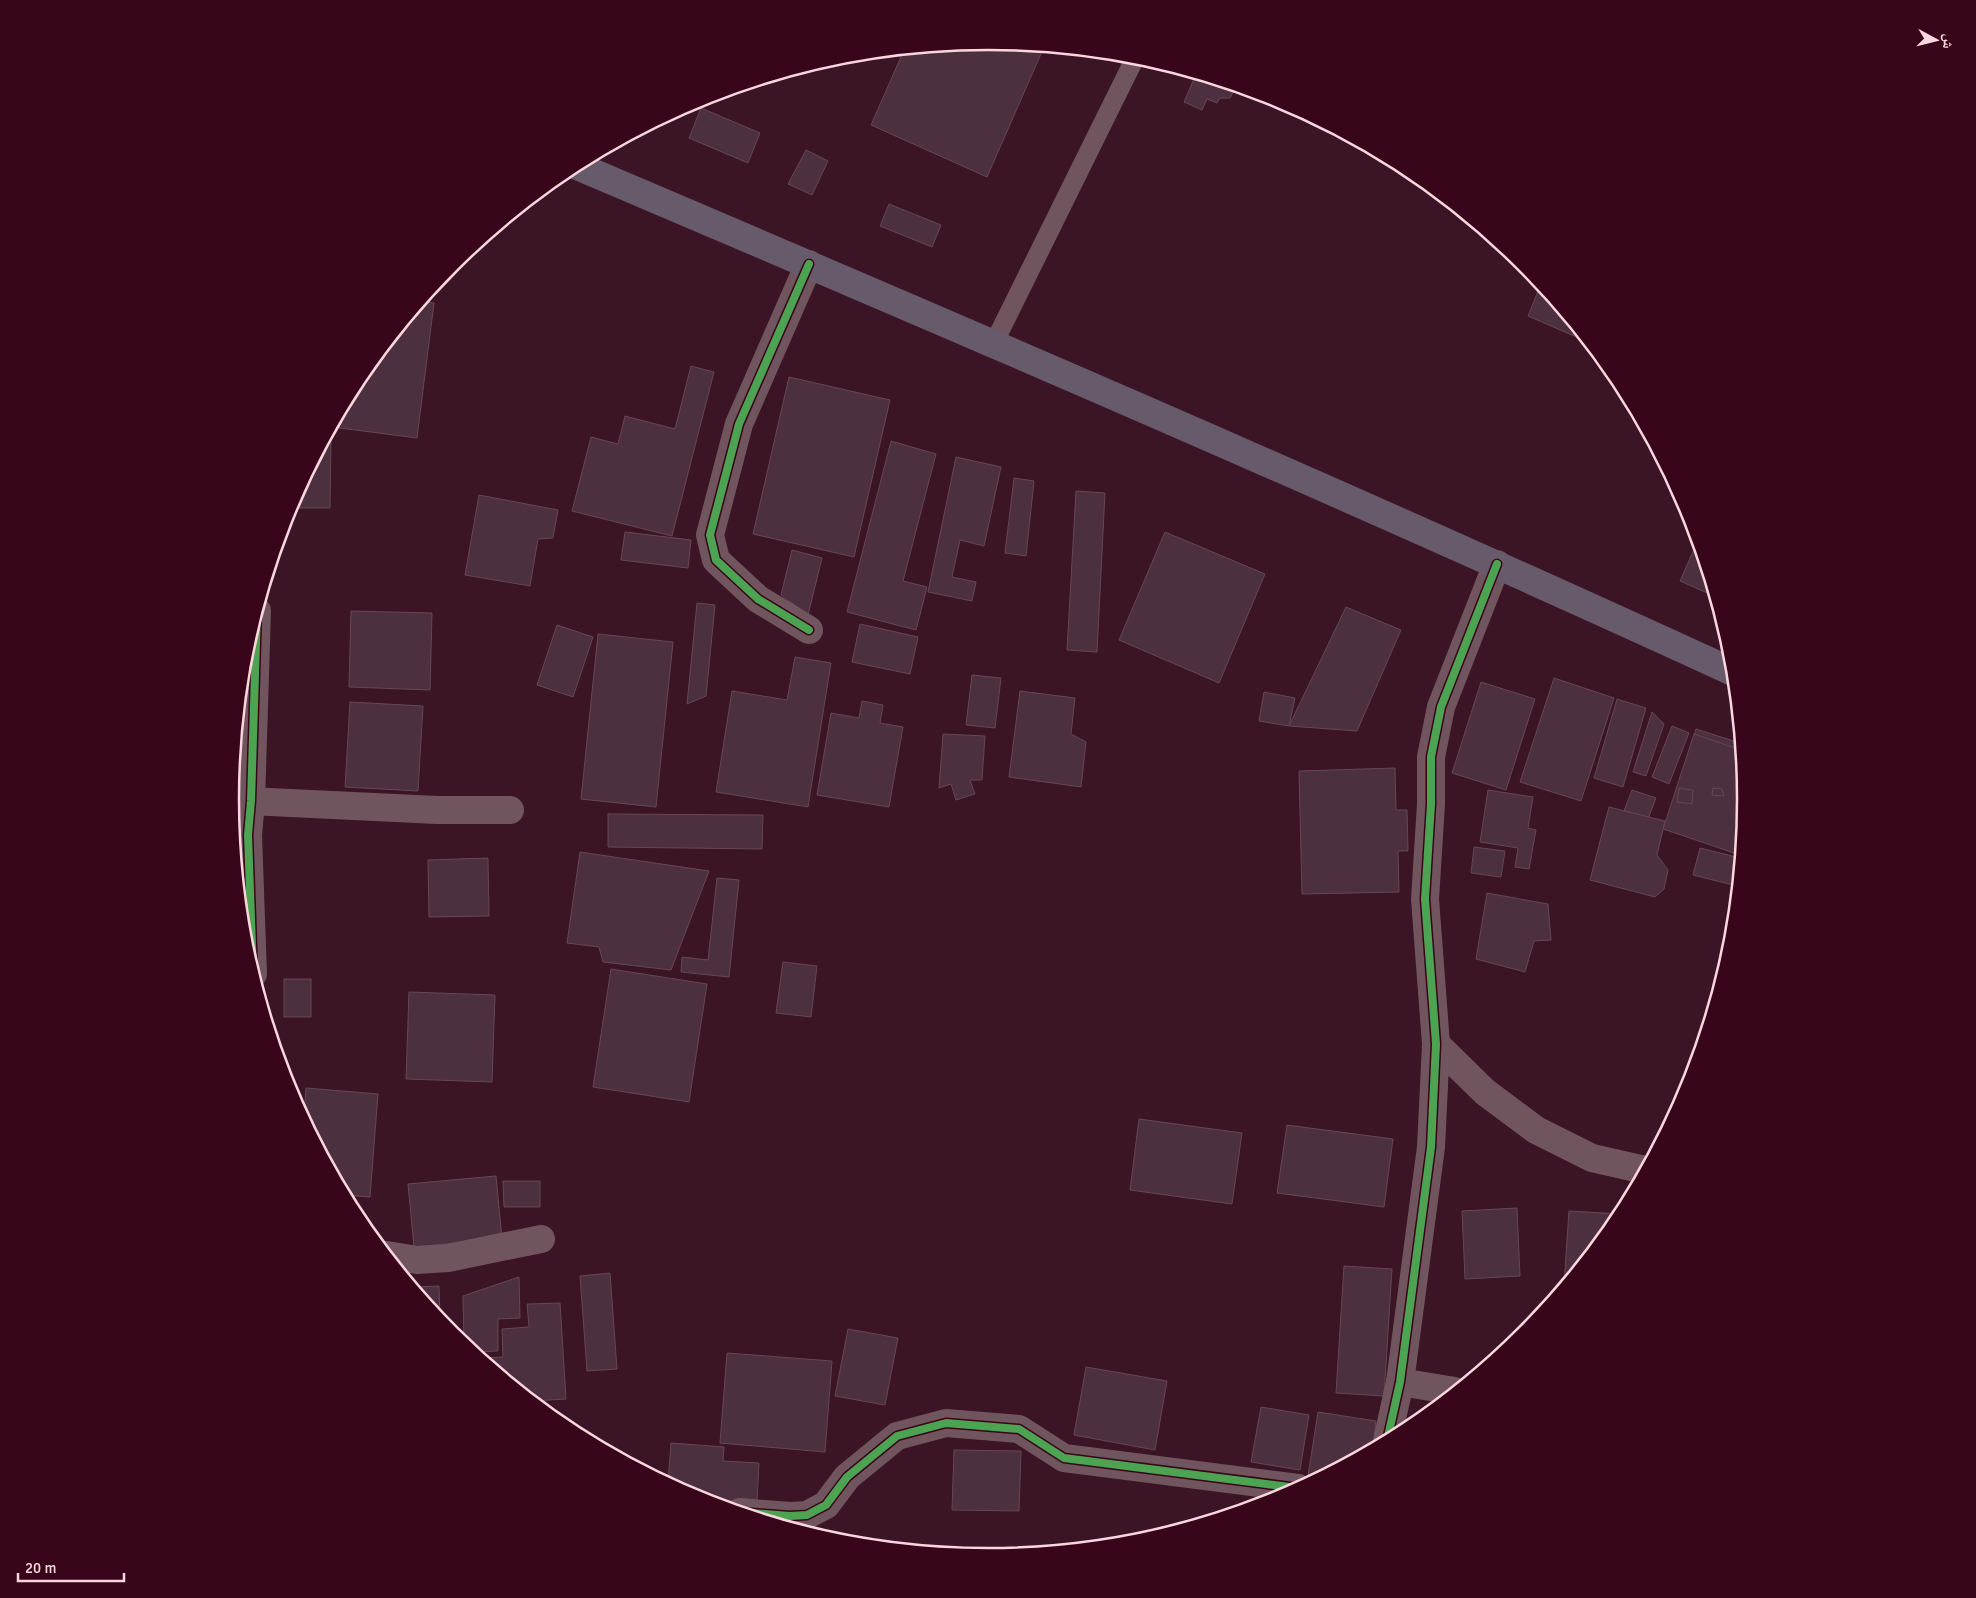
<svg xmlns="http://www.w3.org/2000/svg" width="1976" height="1598" font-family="Signika,'Noto Naskh Arabic',sans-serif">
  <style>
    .building { fill: #4d303f; stroke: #664757 }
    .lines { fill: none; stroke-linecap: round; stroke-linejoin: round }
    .lane { stroke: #71555e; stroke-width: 19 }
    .street { stroke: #71555e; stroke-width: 28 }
    .highway { stroke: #675b6b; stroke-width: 28 }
    .cycleway-casing { stroke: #39051a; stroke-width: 11 }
    .cycleway { stroke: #4ca352; stroke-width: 8 }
    .rim { fill: none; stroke: #fad7df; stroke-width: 2.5 }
  </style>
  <rect width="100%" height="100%" fill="#3b1425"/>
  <g class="building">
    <path d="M988,41l56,6 -57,130 -116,-52 33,-75z"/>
    <path d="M1196,74l40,12 -6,12h-10l-3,5 -10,-4 -5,11 -18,-8z"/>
    <path d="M701,108l59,25 -12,30 -59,-25z"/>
    <path d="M806,150l22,11 -16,34 -24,-11z"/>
    <path d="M889,204l52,21 -9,22 -52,-21z"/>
    <path d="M1541,284l47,58 -60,-26z"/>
    <path d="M421,301l13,2 -17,135 -85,-11 26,-49z"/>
    <path d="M691,366l23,6 -42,164 -100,-25 19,-74 27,7 7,-28 50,13z"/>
    <path d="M789,377l101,23 -36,157 -101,-23z"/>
    <path d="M327,436l4,1 -1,71h-37v-9z"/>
    <path d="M891,441l45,13 -33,127 24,6 -11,43 -69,-18z"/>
    <path d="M956,457l45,10 -17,79 -24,-6 -8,37 24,5 -4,19 -44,-9z"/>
    <path d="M1014,478l20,3 -8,75 -21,-3z"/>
    <path d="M1076,491l29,2 -8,159 -30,-2z"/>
    <path d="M479,495l79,15 -5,28 -15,1 -8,47 -65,-11z"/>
    <path d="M625,532l66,8 -3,28 -67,-8z"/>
    <path d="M1165,532l100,42 -46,109 -100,-43z"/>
    <path d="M1696,545l3,1 15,50 -34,-15z"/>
    <path d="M792,550l30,8 -14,57 -27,-20z"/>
    <path d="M697,603l18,2 -9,91 -19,8z"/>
    <path d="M1346,607l55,23 -44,101 -68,-5z"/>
    <path d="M351,611l81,2 -2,77 -81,-3z"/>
    <path d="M860,624l58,13 -8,37 -58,-12z"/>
    <path d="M557,625l36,12 -20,60 -36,-12z"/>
    <path d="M598,634l75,8 -17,165 -75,-8z"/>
    <path d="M795,657l36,6 -23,144 -92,-15 16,-101 55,9z"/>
    <path d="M972,675l29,3 -6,50 -29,-3z"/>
    <path d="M1554,678l60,20 -33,103 -61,-19z"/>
    <path d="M1481,682l54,17 -29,91 -54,-17z"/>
    <path d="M1020,691l55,7 -4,36 15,8 -5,45 -72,-10z"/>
    <path d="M1264,692l31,6 -6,28 -30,-5z"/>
    <path d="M1617,699l29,9 -23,79 -29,-9z"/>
    <path d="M862,701l21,4 -3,18 23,4 -14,80 -72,-12 14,-82 28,5z"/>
    <path d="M350,702l73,4 -5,85 -73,-4z"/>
    <path d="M1652,712l12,12 -18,52 -13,-4z"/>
    <path d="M1672,726l17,7 -20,51 -17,-7z"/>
    <path d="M1696,729l44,14 4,34 -57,-17z"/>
    <path d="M943,734l42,2 -3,44h-12l5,14 -19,6 -5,-16 -12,4z"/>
    <path d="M1694,734l47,16 5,49 -6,56 -77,-26z"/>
    <path d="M1395,768l1,42h11l1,41h-10l1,41 -97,2 -3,-123z"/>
    <path d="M1679,788l14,2 -1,14 -15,-2z"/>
    <path d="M1713,788l9,1 2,7 -12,-1z"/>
    <path d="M1488,790l45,7 -5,31 8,2 -7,39 -14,-2 3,-19 -38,-6z"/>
    <path d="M1632,790l24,8 -8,21 -24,-8z"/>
    <path d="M1609,807l56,14 -8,34 11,15 -4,19 -9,8 -65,-17z"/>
    <path d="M608,814l155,1 -1,34 -154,-2z"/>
    <path d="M1474,847l31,4 -4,26 -30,-4z"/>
    <path d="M1700,848l40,10 -3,28 -44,-11z"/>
    <path d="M580,852l129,19 -38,99 -68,-8 -4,-15 -32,-4z"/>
    <path d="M488,858l1,58 -60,1 -1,-57z"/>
    <path d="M717,878l22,2 -10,97 -48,-5 1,-15 26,3z"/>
    <path d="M1487,893l61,11 3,36 -17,1 -9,31 -49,-13z"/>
    <path d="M783,962l34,4 -6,51 -35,-4z"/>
    <path d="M611,969l96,15 -18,118 -96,-15z"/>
    <rect x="284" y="979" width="27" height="38"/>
    <path d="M409,992l86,3 -3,87 -86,-3z"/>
    <path d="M306,1088l72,6 -8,103 -26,-2 -40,-76z"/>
    <path d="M1139,1119l103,14 -10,71 -102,-14z"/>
    <path d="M1287,1125l106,14 -9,68 -107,-14z"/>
    <path d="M496,1176l6,63 -88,8 -6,-63z"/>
    <path d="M503,1181h37v26h-36z"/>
    <path d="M1517,1208l3,68 -55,3 -3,-68z"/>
    <path d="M1569,1211l52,3 -57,71z"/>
    <path d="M1344,1266l48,3 -8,127 -48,-3z"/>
    <path d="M610,1273l7,96 -30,2 -7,-95z"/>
    <path d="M519,1277l1,41 -22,1v32l-25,1 -9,-7 -1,-49z"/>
    <path d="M439,1286l1,34 -27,-33z"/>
    <path d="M560,1303l6,96 -33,2 -52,-43 22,-1 -1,-28 27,-2 -2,-23z"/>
    <path d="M848,1329l50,9 -13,67 -50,-9z"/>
    <path d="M727,1353l105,8 -7,91 -105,-9z"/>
    <path d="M1086,1367l81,14 -12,69 -81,-15z"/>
    <path d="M1261,1407l48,8 -9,55 -49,-8z"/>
    <path d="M1318,1412l58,9 -3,28 -55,28 -10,-1z"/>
    <path d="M580,1436l11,1v5z"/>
    <path d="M671,1443l53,4 -1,14 36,2 -2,39 -59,-3 -30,-16z"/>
    <path d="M954,1450l67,1 -2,60 -67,-1z"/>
  </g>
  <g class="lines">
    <path class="lane" d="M993,345l143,-289"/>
    <g class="street">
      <path d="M809,264l-70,160 -29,111 6,25 42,39 51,31"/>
      <path d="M251,801l186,9h73"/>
      <path d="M253,974l-5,-139 3,-34 6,-190"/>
      <path d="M1436,1044l49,48 51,38 56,28 53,12"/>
      <path d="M387,1255l30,5 31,-2 93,-19"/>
      <path d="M1400,1382l55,9"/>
      <path d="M1387,1441l13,-59 31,-235 5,-103 -11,-145 6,-95v-47l10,-50 56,-143"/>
      <path d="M740,1512l50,4 17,-1 19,-10 21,-28 50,-41 49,-13 73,6 45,29 234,30"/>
    </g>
    <path class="highway" d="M575,165c388,165 775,331 1158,507"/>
    <defs>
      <g id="cycleway">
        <path d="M809,264l-70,160 -29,111 6,25 42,39 51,31"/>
        <path d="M253,974l-5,-139 3,-34 6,-190"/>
        <path d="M1387,1441l13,-59 31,-235 5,-103 -11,-145 6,-95v-47l10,-50 56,-143"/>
        <path d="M740,1512l50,4 17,-1 19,-10 21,-28 50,-41 49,-13 73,6 45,29 234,30"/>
      </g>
    </defs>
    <use href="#cycleway" class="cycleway-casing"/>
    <use href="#cycleway" class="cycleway"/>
  </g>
  <path d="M0 0H1976V1598H0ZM239 799a749 749 0 1 1 1498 0a749 749 0 1 1-1498 0Z" fill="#39051a" fill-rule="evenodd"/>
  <path class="rim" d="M239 799a749 749 0 1 1 1498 0a749 749 0 1 1-1498 0Z"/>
  <g transform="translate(1936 40) rotate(97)" stroke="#39051a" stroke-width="4" paint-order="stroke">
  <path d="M0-4L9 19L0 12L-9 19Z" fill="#fad7df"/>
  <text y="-8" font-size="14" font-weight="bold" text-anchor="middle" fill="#fad7df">ش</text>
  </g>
  <path d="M18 1573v8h106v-8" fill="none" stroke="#fad7df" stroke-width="2.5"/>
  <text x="25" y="1573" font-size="15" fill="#fad7df" stroke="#39051a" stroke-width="4" paint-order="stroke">20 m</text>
</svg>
